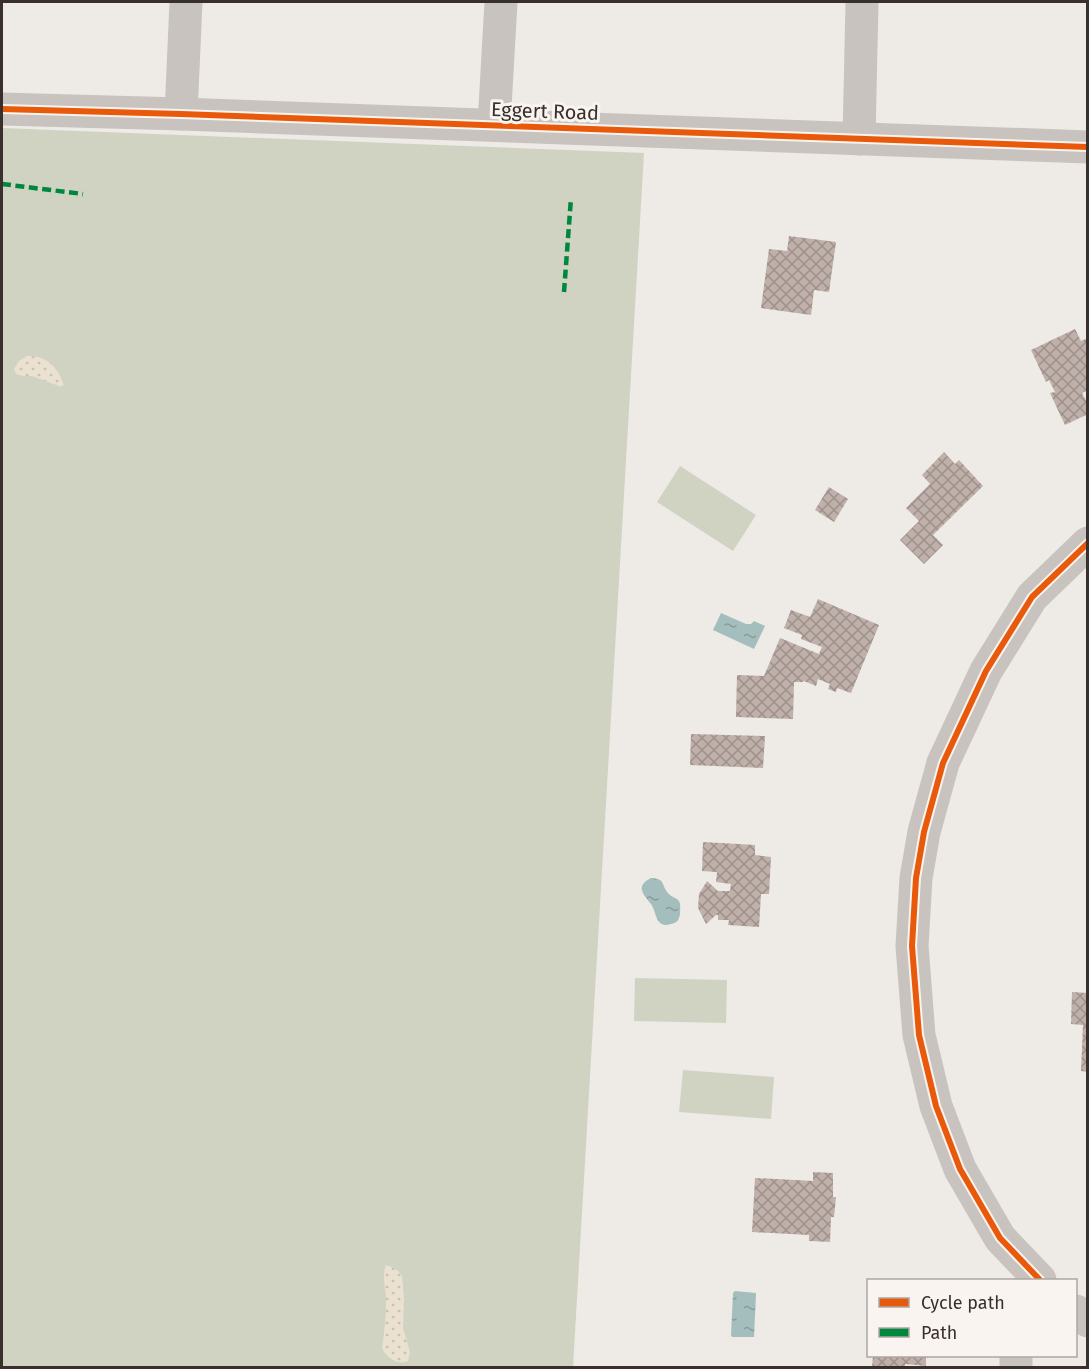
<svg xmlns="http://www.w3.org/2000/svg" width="1089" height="1369" font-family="'Fira Sans',sans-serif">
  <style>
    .grass { fill: #d0d3c2 }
    .sand { fill: url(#sand-dots) }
    .water { fill: url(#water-ripples) }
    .building { fill: url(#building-cross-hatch) }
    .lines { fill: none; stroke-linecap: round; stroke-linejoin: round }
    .minor { stroke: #c8c3bf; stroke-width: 33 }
    .quiet { stroke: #00873e; stroke-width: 4.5; stroke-dasharray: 9 4.5; stroke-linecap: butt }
    .cycleway-casing { stroke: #f9f4ef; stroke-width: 10 }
    .cycleway { stroke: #e8590c; stroke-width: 6 }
    .labels { text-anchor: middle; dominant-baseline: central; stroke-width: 6; stroke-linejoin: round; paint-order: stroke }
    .street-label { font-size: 20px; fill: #39302d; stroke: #f9f4ef }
  </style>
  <defs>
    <pattern id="sand-dots" width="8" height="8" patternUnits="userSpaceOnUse" patternTransform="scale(1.5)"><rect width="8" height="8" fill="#ebe1d0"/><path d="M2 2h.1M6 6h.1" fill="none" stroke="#cac1b3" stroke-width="1.8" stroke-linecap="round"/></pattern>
    <pattern id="water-ripples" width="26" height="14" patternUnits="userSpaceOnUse" patternTransform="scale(1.5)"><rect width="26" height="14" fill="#a4bebd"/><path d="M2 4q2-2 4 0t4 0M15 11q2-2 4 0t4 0" fill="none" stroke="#879b9a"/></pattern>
    <pattern id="building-cross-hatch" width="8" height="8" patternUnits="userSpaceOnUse" patternTransform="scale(1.5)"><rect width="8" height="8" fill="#c0b0aa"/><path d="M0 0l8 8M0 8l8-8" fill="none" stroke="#9d908b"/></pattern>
  </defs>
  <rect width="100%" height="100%" fill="#eeeae6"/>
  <g class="grass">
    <path d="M2,128l642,25 -71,1214h-571z"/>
    <path d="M680,466l76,49 -23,36 -76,-49z"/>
    <path d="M635,978l92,2 -1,43 -92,-2z"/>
    <path d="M683,1070l91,7 -3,42 -92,-7z"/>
  </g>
  <g class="sand">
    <path d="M27,356c20,-1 32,12 37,30l-2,1 -30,-11h-9l-7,-2 -2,-5 5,-8z"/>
    <path d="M386,1265l5,2 7,4 4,5 2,22 -1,30 7,24 -2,9c-10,5 -22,-4 -26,-13 2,-14 4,-29 4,-44 1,-13 -5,-27 0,-39z"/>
  </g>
  <g class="water">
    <path d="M721,613l25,11h5l3,-3 11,5 -11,23 -41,-19z"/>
    <path d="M651,878c14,1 10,5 16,14 8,10 15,2 13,22 -1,6 -3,9 -9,10 -16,5 -14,-12 -20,-20 -8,-10 -16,-18 0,-26z"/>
    <path d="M735,1291l21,2 -2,44h-22l-1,-2 2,-42z"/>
  </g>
  <g class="building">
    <path d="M789,236l47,6 -7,50 -15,-2 -3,25 -50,-7 8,-59 18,2z"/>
    <path d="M1075,329l6,12 7,-3v52l-6,3 6,11v10l-23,11 -15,-32 5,-1 -6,-12 -3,2 -15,-32z"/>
    <path d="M944,452l11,12 4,-4 24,26 -50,49 10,10 -19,19 -24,-24 19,-19 -13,-13 24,-24 -8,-9z"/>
    <path d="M829,487l19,12 -14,23 -19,-12z"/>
    <path d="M818,599l61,26 -28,68 -14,-5 -1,4 -8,-3 2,-5 -12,-5 -2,7 -12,-5 -1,1h-9l-1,37 -57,-2 1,-42 27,1 16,-38 39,16 3,-7 -21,-8 1,-4 -18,-7 7,-18 19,7z"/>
    <path d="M691,734l74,2 -2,32 -73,-3z"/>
    <path d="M703,842l52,3v10l16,2 -2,37h-8l-2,33 -31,-2 1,-5h-11v-5h-2l-10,9 -8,-16 1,-14 8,-13 11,10h12l1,-7 -15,-2 1,-10 -15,-1z"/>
    <path d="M1072,992l16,1v79l-7,-1 2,-46 -12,-1z"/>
    <path d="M813,1172l20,1v24h3l-2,20h-3l-1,25 -21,-1v-6l-57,-3 3,-54 58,3z"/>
    <path d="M873,1356h53v10l-21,-2v4l-33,-1z"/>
  </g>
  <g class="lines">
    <g class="minor">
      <path d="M2,109l179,5 907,33"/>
      <path d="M181,114l5,-112"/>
      <path d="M494,125l7,-123"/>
      <path d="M859,139l3,-137"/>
      <path d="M1040,1280l-40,-42 -40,-69 -24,-63 -17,-71 -7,-89 4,-68 8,-46 19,-69 43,-92 46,-74 56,-54"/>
      <path d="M1076,1311l12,10"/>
      <path d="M1016,1368v-12"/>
    </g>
    <g class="quiet">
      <path d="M2,184l81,10"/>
      <path d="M564,292l7,-94"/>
    </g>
    <defs>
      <g id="cycleway">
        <path d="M2,109l179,5 907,33"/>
        <path d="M1040,1280l-40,-42 -40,-69 -24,-63 -17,-71 -7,-89 4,-68 8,-46 19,-69 43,-92 46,-74 56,-54"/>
      </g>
    </defs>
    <use href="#cycleway" class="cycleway-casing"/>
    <use href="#cycleway" class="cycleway"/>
  </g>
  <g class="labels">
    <g class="street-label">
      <text transform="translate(545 111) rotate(2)">Eggert Road</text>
    </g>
  </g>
  <rect width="1089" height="1369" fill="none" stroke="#39302d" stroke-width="6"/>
  <rect x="867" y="1279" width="210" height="78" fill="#f9f4ef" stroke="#aca6a1" stroke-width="1.5"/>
  <rect x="879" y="1298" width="30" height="9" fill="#e8590c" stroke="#aca6a1" stroke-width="1.5"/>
  <text x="921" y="1309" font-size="18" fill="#39302d">Cycle path</text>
  <rect x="879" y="1328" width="30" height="9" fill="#00873e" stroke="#aca6a1" stroke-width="1.5"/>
  <text x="921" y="1339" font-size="18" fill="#39302d">Path</text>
</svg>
